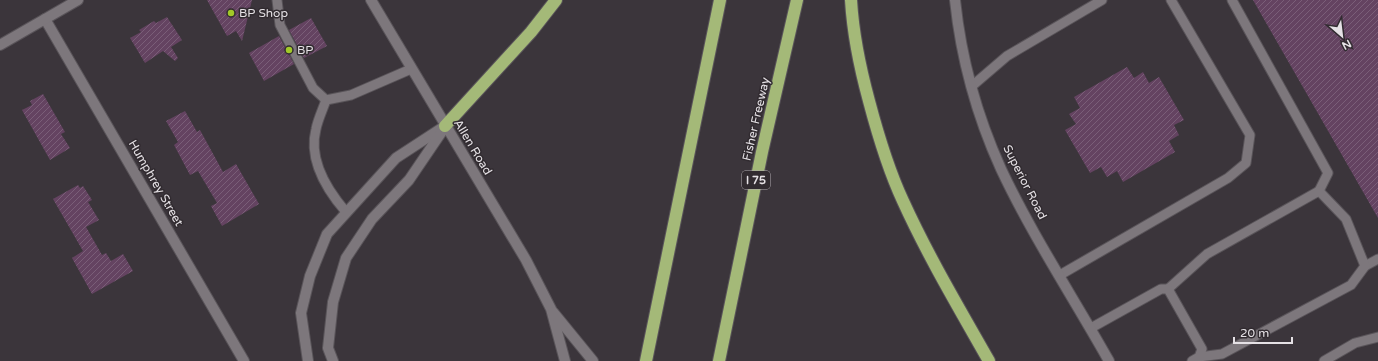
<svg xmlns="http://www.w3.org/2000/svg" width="1378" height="361" font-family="'Varela Round',sans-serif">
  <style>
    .building { fill: url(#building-hatch) }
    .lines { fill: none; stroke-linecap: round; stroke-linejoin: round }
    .service-casing { stroke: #595459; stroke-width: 11 }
    .minor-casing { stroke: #595459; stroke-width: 12 }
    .secondary-casing { stroke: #595459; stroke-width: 12 }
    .motorway-casing { stroke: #595459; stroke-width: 14 }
    .service { stroke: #7d777c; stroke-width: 9 }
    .minor { stroke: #7d777c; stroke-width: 10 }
    .secondary { stroke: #7d777c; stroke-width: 10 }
    .motorway { stroke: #a4b978; stroke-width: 12 }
    .poi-dot { fill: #a2c928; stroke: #312b30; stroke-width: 1.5 }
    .labels { text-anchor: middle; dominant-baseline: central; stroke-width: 3; stroke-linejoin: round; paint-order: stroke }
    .shield { fill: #312b30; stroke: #afaaaf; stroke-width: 1 }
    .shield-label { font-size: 11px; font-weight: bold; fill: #e5e1e5 }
    .poi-label { font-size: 12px; fill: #e5e1e5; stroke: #312b30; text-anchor: start }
    .street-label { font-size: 12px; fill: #e5e1e5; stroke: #312b30 }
  </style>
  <defs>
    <pattern id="building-hatch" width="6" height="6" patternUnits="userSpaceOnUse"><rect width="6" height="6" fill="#644361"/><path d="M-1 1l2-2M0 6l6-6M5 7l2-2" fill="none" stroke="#7a5e78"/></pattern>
  </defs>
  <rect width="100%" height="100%" fill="#3b353b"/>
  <g class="building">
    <path d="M207,0h45l-10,41 -6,-10 -9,5z"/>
    <path d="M1253,0h125v218z"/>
    <path d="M167,17l15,23 -11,7 7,11 -3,3 -12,-10 -18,12 -15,-25 11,-6 -2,-2 15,-9 2,2z"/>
    <path d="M311,18l16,28 -23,12 -15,-28z"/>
    <path d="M279,36l15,28 -30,17 -15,-28z"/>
    <path d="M1127,67l7,11 9,-6 6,11 10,-6 25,43 -10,5 5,10 -10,6 6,11 -52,30 -6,-11 -10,6 -6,-10 -11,6 -25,-43 11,-6 -7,-10 11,-6 -6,-11z"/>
    <path d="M43,94l22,38 -4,2 9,14 -20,12 -28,-50 10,-5 -2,-4z"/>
    <path d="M185,111l12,21 3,-2 23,42 13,-8 23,40 -37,22 -11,-20 6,-3 -19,-32 -8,4 -16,-30 4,-3 -12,-21z"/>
    <path d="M78,185l2,3 3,-2 9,14 -4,2 11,18 -13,7 16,28 4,-2 5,8 12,-7 10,17 -41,23 -20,-36 11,-7 -30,-52z"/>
  </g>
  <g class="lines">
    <defs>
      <g id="service">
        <path d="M277,0l3,25 33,63 13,12 25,-5 60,-26"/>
        <path d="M1232,0l96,173 -9,18"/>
        <path d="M972,86l35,-30 95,-56"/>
        <path d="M326,100c-3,9 -8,19 -10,29 -8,31 11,61 30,83"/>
        <path d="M1365,266l13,-7"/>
        <path d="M1060,275l168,-97 18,-15 4,-28 -79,-135"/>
        <path d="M1168,289l39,-35 112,-63 27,28 19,47 -14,19 -129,69 -23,3"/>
        <path d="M1091,328l70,-39h7l34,60 -3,8 -7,4"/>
        <path d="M1324,361l31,-18 23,-6"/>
      </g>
      <g id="minor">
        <path d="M955,0c6,57 22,116 46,169 31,66 72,128 108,192"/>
        <path d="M45,19l199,342"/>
        <path d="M0,45l78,-45"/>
      </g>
      <g id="secondary">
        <path d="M371,0l155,260 25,49 14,52"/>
        <path d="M553,312l40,49"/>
        <path d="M308,361l-7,-48 9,-37 17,-42 69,-76 49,-32"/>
        <path d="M333,361l-5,-13 5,-46 13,-44 26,-39 37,-39 34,-50"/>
      </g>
      <g id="motorway">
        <path d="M851,0c2,34 9,68 18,101 9,34 19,68 34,100 25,55 56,107 86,160"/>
        <path d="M445,126l86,-94 25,-32"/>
        <path d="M646,361l74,-361"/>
        <path d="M719,361l43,-209 35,-152"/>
      </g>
    </defs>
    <use href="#service" class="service-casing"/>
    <use href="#minor" class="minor-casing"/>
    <use href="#secondary" class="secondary-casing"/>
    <use href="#motorway" class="motorway-casing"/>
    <use href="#service" class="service"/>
    <use href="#minor" class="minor"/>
    <use href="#secondary" class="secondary"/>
    <use href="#motorway" class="motorway"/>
  </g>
  <g class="poi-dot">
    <circle cx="231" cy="13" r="4"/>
    <circle cx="289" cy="50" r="4"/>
  </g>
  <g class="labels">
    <rect class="shield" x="742" y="171" width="28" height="18" rx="3"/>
    <g class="shield-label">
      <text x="756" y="180">I 75</text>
    </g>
    <g class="poi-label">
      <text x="239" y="13">BP Shop</text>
      <text x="297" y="50">BP</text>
    </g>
    <g class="street-label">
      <text transform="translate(756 119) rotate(-77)">Fisher Freeway</text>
      <text transform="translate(473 147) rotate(59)">Allen Road</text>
      <text transform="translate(1025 182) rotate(63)">Superior Road</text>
      <text transform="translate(156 183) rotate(60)">Humphrey Street</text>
    </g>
  </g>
  <g transform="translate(1342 36) rotate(152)" stroke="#312b30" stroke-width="3" paint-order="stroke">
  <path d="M0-3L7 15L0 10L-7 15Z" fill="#e5e1e5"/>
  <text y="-6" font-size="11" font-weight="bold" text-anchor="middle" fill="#e5e1e5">N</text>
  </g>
  <path d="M1234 337v6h58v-6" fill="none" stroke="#e5e1e5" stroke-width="2"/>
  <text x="1240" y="337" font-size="12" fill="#e5e1e5" stroke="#312b30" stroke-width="3" paint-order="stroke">20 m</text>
</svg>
